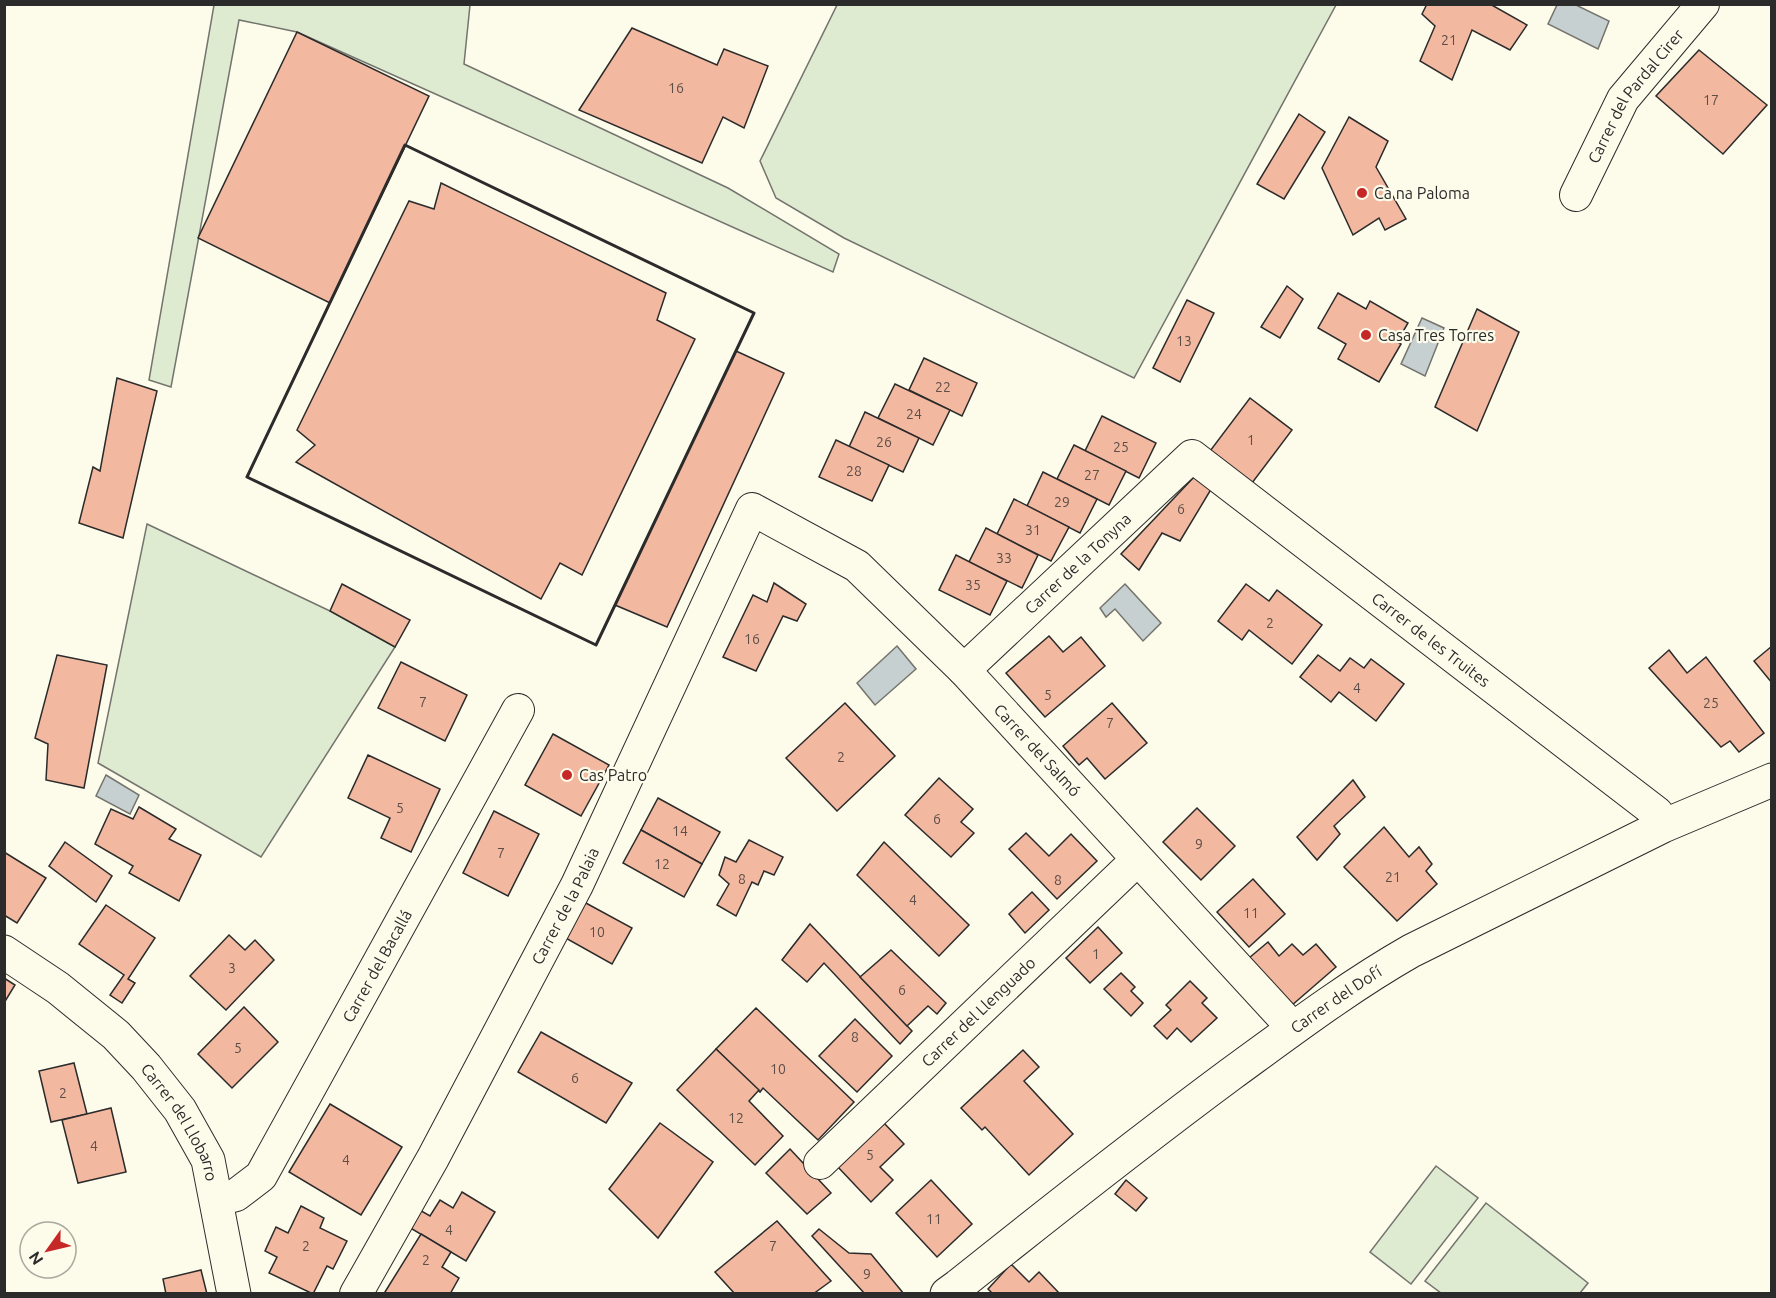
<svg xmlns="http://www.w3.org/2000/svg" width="1776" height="1298" font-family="Ubuntu,sans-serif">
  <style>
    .green { fill: #deebd1; stroke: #74746e; stroke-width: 1.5 }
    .water { fill: #c7d0d0; stroke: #74746e; stroke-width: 1.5 }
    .building { fill: #f2b8a0; stroke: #2b2b2b; stroke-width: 1.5 }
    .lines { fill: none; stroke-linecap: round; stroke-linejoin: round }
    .street-casing { stroke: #2b2b2b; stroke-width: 34 }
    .secondary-casing { stroke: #2b2b2b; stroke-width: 35 }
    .street { stroke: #fdfbea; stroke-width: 32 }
    .secondary { stroke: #fdfbea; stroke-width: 33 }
    .wall { stroke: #2b2b2b; stroke-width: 3 }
    .poi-dot { fill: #c62828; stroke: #fdfbea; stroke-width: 2 }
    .labels { text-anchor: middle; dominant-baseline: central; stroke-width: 4.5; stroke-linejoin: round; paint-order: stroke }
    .number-label { font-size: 14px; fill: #5d4e48 }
    .street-label { font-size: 16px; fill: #2b2b2b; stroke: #fdfbea }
    .poi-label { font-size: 16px; fill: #2b2b2b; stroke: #fdfbea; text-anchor: start }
  </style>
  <rect width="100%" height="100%" fill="#fdfbea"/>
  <g class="green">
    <path d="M214,5h256l-6,59 264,124 111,66 -6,18 -536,-240 -58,-12 -68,367 -22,-7z"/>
    <path d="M837,5v-1l499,1 -202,373 -290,-140 -68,-40 -16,-37z"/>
    <path d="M147,524l183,87 65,36 -134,210 -163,-94z"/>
    <path d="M1436,1166l42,32 -67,86 -41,-32z"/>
    <path d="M1486,1203l102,80 -8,10h-139l-16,-12z"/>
  </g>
  <g class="water">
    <path d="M1557,5h19l33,16 -11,28 -50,-25z"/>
    <path d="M1422,318l22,10 -19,48 -24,-12z"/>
    <path d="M1125,584l36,39 -18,18 -28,-32 -9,8 -6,-9z"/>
    <path d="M897,646l19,23 -41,36 -18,-22z"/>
    <path d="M106,775l33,20 -9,19 -34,-18z"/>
  </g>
  <g class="building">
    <path d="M1427,4h63l37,21 -17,25 -38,-20 -20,50 -32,-19 15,-35 -13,-12z"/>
    <path d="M632,28l85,37 7,-16 44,17 -24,62 -21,-11 -21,46 -123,-53z"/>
    <path d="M297,32l132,64 -99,207 -132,-65z"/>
    <path d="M1699,50l68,55 -44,49 -67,-58z"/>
    <path d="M1299,114l26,18 -41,67 -27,-15z"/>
    <path d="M1349,117l39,24 -12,26 30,52 -21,11 -6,-12 -26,17 -31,-67z"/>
    <path d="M441,183l225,110 -9,27 38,19 -113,236 -22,-12 -19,36 -245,-137 19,-17 -18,-15 112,-229 25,8z"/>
    <path d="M1287,286l16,13 -23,39 -19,-11z"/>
    <path d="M1338,293l28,16 4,-8 38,22 -11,19 4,2 -22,38 -41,-23 8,-15 -28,-16z"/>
    <path d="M1187,300l27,13 -34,69 -27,-14z"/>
    <path d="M1477,309l42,23 -42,99 -42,-24z"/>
    <path d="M736,351l48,22 -117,254 -52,-22z"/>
    <path d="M924,358l53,25 -15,33 -53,-26z"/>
    <path d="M117,378l40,13 -34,147 -44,-15 14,-56 7,4z"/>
    <path d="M895,384l55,26 -17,35 -55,-27z"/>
    <path d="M1250,398l42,32 -40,53 -42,-32z"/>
    <path d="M865,412l54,26 -16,34 -54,-25z"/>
    <path d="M1102,416l54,27 -17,35 -54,-27z"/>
    <path d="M836,440l53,25 -17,36 -53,-24z"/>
    <path d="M1074,445l52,26 -17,34 -52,-26z"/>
    <path d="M1043,472l54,27 -17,34 -53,-27z"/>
    <path d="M1195,476l18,10 -33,55 -18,-8 -23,37 -18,-16z"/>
    <path d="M1014,499l55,28 -18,34 -54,-27z"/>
    <path d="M986,528l52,27 -16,33 -53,-26z"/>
    <path d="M956,555l51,26 -17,34 -51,-25z"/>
    <path d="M774,583l32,21 -9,17 -14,-5 -27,55 -33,-14 30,-62 14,7z"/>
    <path d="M342,584l68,36 -15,27 -65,-36z"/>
    <path d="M1246,584l23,17 8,-11 45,35 -30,39 -43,-34 -7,10 -24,-19z"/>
    <path d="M1049,636l14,16 18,-15 24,29 -60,51 -39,-44z"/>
    <path d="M1772,646v37l-18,-22z"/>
    <path d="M1669,650l18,23 19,-16 58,76 -25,19 -9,-11 -9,6 -72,-79z"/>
    <path d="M57,655l50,10 -23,123 -38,-8 2,-36 -13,-6z"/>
    <path d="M1318,655l22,16 10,-13 14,10 7,-9 33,25 -28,37 -37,-29 -8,10 -31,-25z"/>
    <path d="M401,662l66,33 -22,46 -67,-33z"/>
    <path d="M845,703l50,53 -58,55 -51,-53z"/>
    <path d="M1112,703l35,40 -42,36 -18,-21 -8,7 -16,-19z"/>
    <path d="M553,734l56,31 -28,51 -56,-31z"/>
    <path d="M368,755l72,34 -29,63 -30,-14 9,-20 -42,-20z"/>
    <path d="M939,778l34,31 -12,13 13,11 -23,24 -46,-42z"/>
    <path d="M1353,780l12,17 -31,29 6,8 -23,26 -20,-23z"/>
    <path d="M658,798l62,34 -18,32 -61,-34z"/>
    <path d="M139,807l37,22 -7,10 32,16 -22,46 -50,-28 4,-7 -38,-22 16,-35 22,10z"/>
    <path d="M1197,808l38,38 -34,34 -38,-38z"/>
    <path d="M494,811l45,23 -31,62 -45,-23z"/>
    <path d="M1384,827l25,30 10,-10 13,17 -6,7 11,13 -40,37 -53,-54z"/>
    <path d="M641,830l61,34 -18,33 -61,-34z"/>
    <path d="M1026,833l23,23 22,-22 26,27 -40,38 -48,-50z"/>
    <path d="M749,840l34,17 -9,18 -10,-4 -6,14 -6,-3 -16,34 -19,-11 12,-21 -10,-9 6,-18 11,5z"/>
    <path d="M65,842l47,34 -16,26 -47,-36z"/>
    <path d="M884,842l85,83 -30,31 -82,-81z"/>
    <path d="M4,852l42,26 -29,45 -13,-8z"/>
    <path d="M1253,879l32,35 -36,33 -32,-35z"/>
    <path d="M1032,892l17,18 -24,23 -16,-19z"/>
    <path d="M584,902l48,26 -20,36 -50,-28z"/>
    <path d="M106,905l49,33 -27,41 7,4 -13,20 -12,-8 14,-20 -45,-31z"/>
    <path d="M810,924l102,107 -12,13 -76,-81 -17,19 -25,-22z"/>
    <path d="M1098,927l24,26 -32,30 -24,-25z"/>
    <path d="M229,935l16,15 10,-10 19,20 -48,50 -36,-34z"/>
    <path d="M1268,942l11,14 13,-12 11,11 13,-11 20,23 -45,39 -42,-48z"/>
    <path d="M891,950l55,53 -9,11 -9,-8 -21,20 -47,-49z"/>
    <path d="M1121,973l14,14 -4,4 12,12 -12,13 -27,-27z"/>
    <path d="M4,978l11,7 -11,18z"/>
    <path d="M1190,981l17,17 -5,5 15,15 -26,24 -14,-14 -10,11 -13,-13 17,-16 -5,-5z"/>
    <path d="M244,1007l34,35 -46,46 -34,-34z"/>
    <path d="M756,1008l98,94 -36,38 -55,-52 -3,4 -44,-43z"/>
    <path d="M855,1019l37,37 -35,36 -38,-36z"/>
    <path d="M541,1032l91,51 -26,40 -88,-51z"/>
    <path d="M716,1049l43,41 -10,11 34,35 -28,29 -78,-75z"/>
    <path d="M1023,1050l16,17 -15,14 49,53 -44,41 -44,-48 -3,3 -21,-22z"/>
    <path d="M74,1063l13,51 -36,8 -12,-51z"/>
    <path d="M330,1104l72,43 -41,68 -72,-43z"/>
    <path d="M111,1108l15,64 -48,11 -16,-63z"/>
    <path d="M883,1122l21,22 -24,23 13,13 -22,22 -34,-36z"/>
    <path d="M660,1123l53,39 -55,76 -49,-49z"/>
    <path d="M790,1149l41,44 -24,21 -41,-41z"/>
    <path d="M931,1180l41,44 -35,33 -41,-44z"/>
    <path d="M1126,1180l21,18 -11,13 -21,-17z"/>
    <path d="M462,1192l33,20 -29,49 -59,-35 11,-17 12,7 10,-16 13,8z"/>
    <path d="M301,1206l23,12 -4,10 27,13 -14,28 -6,-3 -14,28 -44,-21 8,-16 -12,-6 11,-24 12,6z"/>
    <path d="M777,1221l54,60 -18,13h-78l-20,-22z"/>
    <path d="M819,1229l30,24 22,1 33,40h-39l-53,-58z"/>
    <path d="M421,1234l30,18 -9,15 17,11 -9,16h-63l-2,-2z"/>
    <path d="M1011,1264l18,18 10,-10 21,22h-67l-5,-5z"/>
    <path d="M201,1270l6,24h-41l-3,-15z"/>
  </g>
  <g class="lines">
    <defs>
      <g id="street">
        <path id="s1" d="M1576,195l47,-96 80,-95"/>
        <path id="s2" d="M964,670l228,-214 465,357 6,13"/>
        <path id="s3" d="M820,1163l317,-303"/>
        <path id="s4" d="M217,1200l19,-5 25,-19 257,-466"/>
        <path id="s5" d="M356,1294l77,-136 144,-273 175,-376 105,57 107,104 329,358"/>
      </g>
      <g id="secondary">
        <path id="s6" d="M4,952l54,36 58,47 30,32 34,43 28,50 26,134"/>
        <path id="s7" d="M947,1294l11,-8c90,-72 180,-143 273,-212 59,-43 117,-87 180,-123l252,-125 109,-46"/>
      </g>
    </defs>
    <use href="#street" class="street-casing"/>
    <use href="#secondary" class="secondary-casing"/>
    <use href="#street" class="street"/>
    <use href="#secondary" class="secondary"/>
    <path class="wall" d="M405,145l349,168 -158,332 -349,-168z"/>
  </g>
  <g class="poi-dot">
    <circle cx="1362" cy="193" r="6"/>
    <circle cx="1366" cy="335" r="6"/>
    <circle cx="567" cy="775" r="6"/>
  </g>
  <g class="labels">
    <g class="number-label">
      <text x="1449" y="40">21</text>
      <text x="676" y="88">16</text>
      <text x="1711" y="100">17</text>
      <text x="1184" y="341">13</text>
      <text x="943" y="387">22</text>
      <text x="914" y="414">24</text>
      <text x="1251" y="440">1</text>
      <text x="884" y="442">26</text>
      <text x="1121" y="447">25</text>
      <text x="854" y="471">28</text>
      <text x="1092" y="475">27</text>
      <text x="1062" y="502">29</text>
      <text x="1181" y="509">6</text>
      <text x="1033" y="530">31</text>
      <text x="1004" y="558">33</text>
      <text x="973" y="585">35</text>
      <text x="1270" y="623">2</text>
      <text x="752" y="639">16</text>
      <text x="1357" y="688">4</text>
      <text x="1048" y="695">5</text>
      <text x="423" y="702">7</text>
      <text x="1711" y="703">25</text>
      <text x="1110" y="723">7</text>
      <text x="841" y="757">2</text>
      <text x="400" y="808">5</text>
      <text x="937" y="819">6</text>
      <text x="680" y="831">14</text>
      <text x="1199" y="844">9</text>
      <text x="501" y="853">7</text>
      <text x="662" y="864">12</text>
      <text x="1393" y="877">21</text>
      <text x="742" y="879">8</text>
      <text x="1058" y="880">8</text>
      <text x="913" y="900">4</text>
      <text x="1251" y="913">11</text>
      <text x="597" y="932">10</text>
      <text x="1096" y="954">1</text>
      <text x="232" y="968">3</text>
      <text x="902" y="990">6</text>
      <text x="855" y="1037">8</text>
      <text x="238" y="1048">5</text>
      <text x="778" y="1069">10</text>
      <text x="575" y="1078">6</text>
      <text x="63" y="1093">2</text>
      <text x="736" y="1118">12</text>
      <text x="94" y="1146">4</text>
      <text x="870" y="1155">5</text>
      <text x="346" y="1160">4</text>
      <text x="934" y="1219">11</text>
      <text x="449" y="1230">4</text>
      <text x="306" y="1246">2</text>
      <text x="773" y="1246">7</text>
      <text x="426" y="1260">2</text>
      <text x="867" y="1274">9</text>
    </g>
    <g class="street-label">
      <text stroke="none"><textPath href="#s1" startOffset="116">Carrer del Pardal Cirer</textPath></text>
      <text stroke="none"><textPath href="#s2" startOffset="156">Carrer de la Tonyna</textPath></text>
      <text stroke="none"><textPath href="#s2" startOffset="614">Carrer de les Truites</textPath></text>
      <text stroke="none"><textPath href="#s5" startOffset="1257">Carrer del Salmó</textPath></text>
      <text stroke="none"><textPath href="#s5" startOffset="441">Carrer de la Palaia</textPath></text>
      <text stroke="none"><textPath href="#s4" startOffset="291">Carrer del Bacallá</textPath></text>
      <text stroke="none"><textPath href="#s7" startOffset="488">Carrer del Dofí</textPath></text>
      <text stroke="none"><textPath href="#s3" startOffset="219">Carrer del Llenguado</textPath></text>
      <text stroke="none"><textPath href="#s6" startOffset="249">Carrer del Llobarro</textPath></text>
    </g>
    <g class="poi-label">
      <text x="1374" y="193">Ca na Paloma</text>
      <text x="1378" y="335">Casa Tres Torres</text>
      <text x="579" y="775">Cas Patro</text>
    </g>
  </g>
  <rect width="1776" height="1298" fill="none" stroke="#2b2b2b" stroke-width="12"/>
  <g transform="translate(48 1250) rotate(236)"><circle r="28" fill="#fdfbea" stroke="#a9a89e" stroke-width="1.5"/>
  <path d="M0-4.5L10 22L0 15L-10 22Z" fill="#c62828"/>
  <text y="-9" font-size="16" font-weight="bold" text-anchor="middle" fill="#2b2b2b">N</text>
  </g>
</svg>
